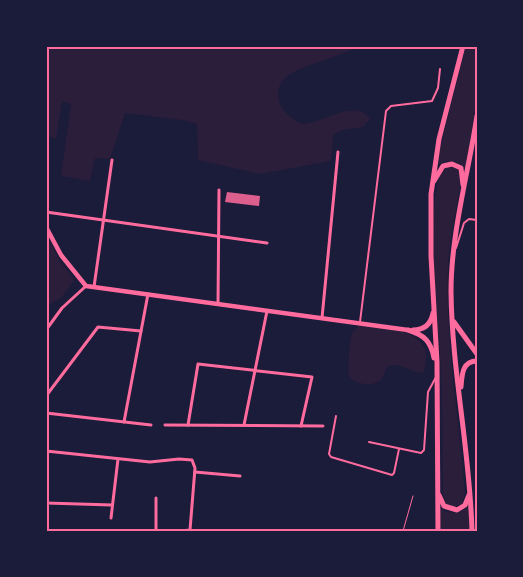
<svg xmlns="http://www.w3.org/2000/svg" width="523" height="577" font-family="Jost,sans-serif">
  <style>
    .green { fill: #2a1e3b }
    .building { fill: #dd5f8e }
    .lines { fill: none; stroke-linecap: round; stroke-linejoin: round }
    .path { stroke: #ff6b9d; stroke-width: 1 }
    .service { stroke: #ff6b9d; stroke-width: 2 }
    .minor { stroke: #ff6b9d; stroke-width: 3 }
    .tertiary { stroke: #ff6b9d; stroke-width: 4.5 }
    .primary { stroke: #ff6b9d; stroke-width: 5 }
    .neatline { fill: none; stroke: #ff6b9d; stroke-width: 2 }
  </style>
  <rect width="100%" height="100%" fill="#1b1b3a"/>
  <g class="green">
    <path d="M46,46h317c-14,4 -26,10 -40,15 -20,6 -53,15 -43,43 3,8 15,18 23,20 20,0 52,-27 67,-5l-7,8 -21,3 -9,5 -2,26 -71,13 -62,-14 -1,-36 -15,-4 -57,-7 -15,46 -15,-1 -5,23 -29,-5 10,-72 -9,-3 -6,38 -10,-4z"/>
    <path d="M466,46h11v52l-11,71c-9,-10 -17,-10 -29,-4l4,-21z"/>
    <path d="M451,166l9,5 1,8c-3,29 -12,57 -13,87 -3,76 11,152 17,228l-3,10 -8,3 -8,-3 -3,-9c-1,-42 0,-84 -2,-126 -2,-46 -18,-163 2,-200z"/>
    <path d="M46,233l13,27 14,18v4l-12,16 -15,8z"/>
    <path d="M360,325c21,3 55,2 65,24 3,6 0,16 -1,23 -13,2 -22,-10 -36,-6 -3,4 -4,11 -7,14 -7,7 -28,5 -32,-5 -2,-4 1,-37 3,-42 2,-3 5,-6 8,-8z"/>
    <path d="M469,505v26h-28l-1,-23c11,8 20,6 29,-3z"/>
  </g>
  <path class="building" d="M227,192l33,4 -1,10 -34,-4z"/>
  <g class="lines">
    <path class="path" d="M403,531l10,-35"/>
    <g class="service">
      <path d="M456,248l8,-25 5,-4 8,1"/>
      <path d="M360,322l26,-211 5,-5 41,-5 6,-13 2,-19"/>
      <path d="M336,416l-7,38 2,3 61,18 2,-2 5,-24"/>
      <path d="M369,442l52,11 3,-3 4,-58 8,-15"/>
    </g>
    <g class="minor">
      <path d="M46,212l221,31"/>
      <path d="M94,287l18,-127"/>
      <path d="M218,304l1,-114"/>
      <path d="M322,318l16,-166"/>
      <path d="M46,330l16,-22 24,-22"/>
      <path d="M477,391v2"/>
      <path d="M46,396l52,-69 43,4"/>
      <path d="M46,413l105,12"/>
      <path d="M124,422l24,-128"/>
      <path d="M165,425l158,1"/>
      <path d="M188,425l10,-61 114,13 -11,49"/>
      <path d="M244,425l23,-114"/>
      <path d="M46,451l104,11 29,-3 13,1 3,8 -5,62 -9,1"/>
      <path d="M195,472l45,4"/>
      <path d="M46,503l66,2"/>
      <path d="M111,518l7,-59"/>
      <path d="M156,531v-33"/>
    </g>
    <path class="tertiary" d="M46,227l15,28 25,31 322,44"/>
    <g class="primary">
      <path d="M434,181l9,-15 9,-2 9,4 2,17"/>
      <path d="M454,322l23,32"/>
      <path d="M408,330c16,5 23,11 26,28"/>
      <path d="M413,330c12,0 18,-6 20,-17"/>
      <path d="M461,387c1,-12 1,-26 16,-26"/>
      <path d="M439,495l5,11 13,4 8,-5 4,-10"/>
      <path d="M438,531l-1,-169 -6,-106v-62l8,-55 24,-93"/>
      <path d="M472,531c-2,-80 -20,-159 -21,-239 0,-59 17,-117 26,-176"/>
    </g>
  </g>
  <rect width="523" height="577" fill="none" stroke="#1b1b3a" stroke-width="95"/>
  <rect x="48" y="48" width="428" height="482" class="neatline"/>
</svg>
